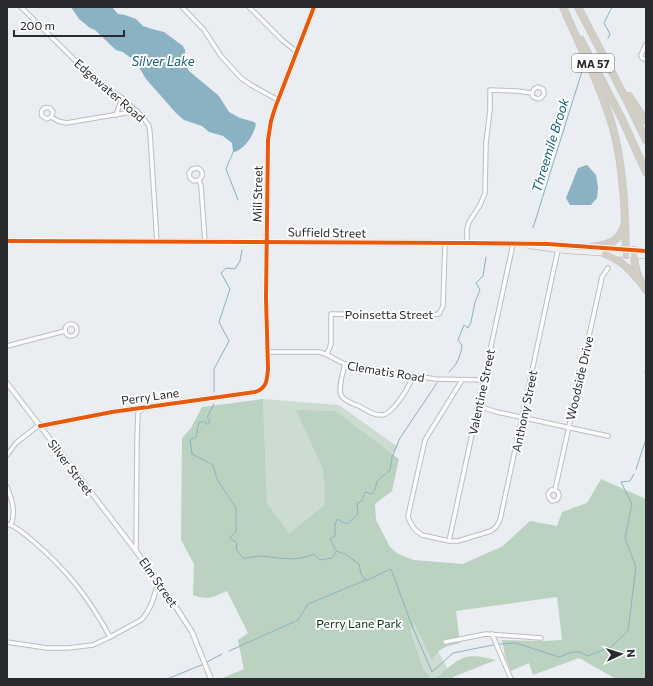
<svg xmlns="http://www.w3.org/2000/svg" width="653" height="686" font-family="Commissioner,sans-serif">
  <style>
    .green { fill: #cddcd1 }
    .forest { fill: #bbd2c0 }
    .water { fill: #8ab2c3 }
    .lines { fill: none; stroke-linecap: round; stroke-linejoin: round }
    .stream { stroke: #8ab2c3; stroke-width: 1 }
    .minor-casing { stroke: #bbbdc1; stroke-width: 5.5 }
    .tertiary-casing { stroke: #bbbdc1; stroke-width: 6 }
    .secondary-casing { stroke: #bbbdc1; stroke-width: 6 }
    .motorway-casing { stroke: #c9cacc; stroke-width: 8 }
    .minor { stroke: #fcfcfd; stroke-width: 3.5 }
    .tertiary { stroke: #fcfcfd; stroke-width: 4 }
    .secondary { stroke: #efeeec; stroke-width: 4.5 }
    .motorway { stroke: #d3cec3; stroke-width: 6 }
    .cycleway-casing { stroke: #fff; stroke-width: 6 }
    .cycleway { stroke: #e8590c; stroke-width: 4 }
    .labels { text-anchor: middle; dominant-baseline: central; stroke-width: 4; stroke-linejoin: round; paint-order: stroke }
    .shield { fill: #fff; stroke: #686a6d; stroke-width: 1 }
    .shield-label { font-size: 11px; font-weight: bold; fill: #282a2e }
    .street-label { font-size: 12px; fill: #282a2e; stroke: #fff }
    .park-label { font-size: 12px; fill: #083410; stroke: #fff }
    .water-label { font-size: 13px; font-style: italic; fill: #176077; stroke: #fff }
  </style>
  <rect width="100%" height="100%" fill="#eaedf2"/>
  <path class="green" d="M263,399l76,6 59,42 -44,46 99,186 -208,-5 -7,-34 66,-31 -35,-49z"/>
  <path class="forest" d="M263,399l4,104 22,31 35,-29 1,-16 -2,-20 -27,-59 39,1 64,48 -7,32 -17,13 1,16 14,27 8,7 16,6 49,4 40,-18 27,-25 27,5 5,-14 25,-9 14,-24 45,20v180h-30l-37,-21 -46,17 -4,-12 -18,8 -6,-15 -3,-16 42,1 18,-1 -5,-43 -101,14 4,32c-15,4 -20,4 -28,17l-17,-36 -5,6 13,39 7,9h6c24,-20 27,-27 60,-18l-43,17v2h-233l24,-10 -6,-29 10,-7 -21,-42c-14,6 -19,10 -34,4l1,-31 -13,-24 1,-102 9,-10 11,-21z"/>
  <g class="water">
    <path d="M71,7h41l6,7 7,1 11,4 7,7 9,3 12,3 19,14 2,4 2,17 2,4 30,25 10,16 11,6 14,4 2,2c-2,10 -10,24 -21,28l-2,-1 -1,-8 -9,-7 -14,-4 -7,-6 -18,-6 -8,-7 -30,-34 -10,-17 -13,-10 -7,-2 -21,-20 -5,-2 -11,-9z"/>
    <path d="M587,165l9,10 2,12 -1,11 -6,7h-21l-4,-7 12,-30z"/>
  </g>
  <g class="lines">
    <g class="stream">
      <path d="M608,38l2,-4 -6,-11 8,-16"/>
      <path d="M234,150l-8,19 12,31"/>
      <path d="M533,228l50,-160"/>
      <path d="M449,372c8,-7 12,-17 13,-27l-4,-5 6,-15 4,3 3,-6 4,-20 5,-12 -4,-7 7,-7 3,-19"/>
      <path d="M645,372l1,-2"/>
      <path d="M214,392v-23l15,-28 -10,-19 11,-33 -9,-16 5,-5 9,1 5,-8 2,-11"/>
      <path d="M214,404l-7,13 3,5 -1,2h-3l-1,-2h-6l-3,15 -6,3 2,14 21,11 4,14 19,29v23l-6,7 7,5 -1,6 7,9c6,0 13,-2 19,-2 17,2 36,6 52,-2l6,6 12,-2 4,-6"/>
      <path d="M646,431v1"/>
      <path d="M636,469l10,-30"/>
      <path d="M367,580l24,-11 21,57 20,46 21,-19 40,-8"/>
      <path d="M500,644l16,-1 43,14 13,-5h8l7,4 24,-9 17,-16 8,-64 -11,-29 7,-34 -11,-22 9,-1 4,-7"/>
      <path d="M229,651l69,-31 10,-16 58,-24 -5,-6 -2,-10 -14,-10 -9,-3 -6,-12 5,-3v-11l2,-6 10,5 11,-10 -1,-11 5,-2 3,-9 7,2 3,-4 2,-9 13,-11 2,-13 8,-19 37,-55"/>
      <path d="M207,662l15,-8"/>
      <path d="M167,679l37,-15"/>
    </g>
    <defs>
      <g id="minor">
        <path d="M21,7l71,70 30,21 20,18 7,10 1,7 7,109"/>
        <path d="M182,7l22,23 17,26 20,22 10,7 27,15"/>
        <path d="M249,7l33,33 15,12"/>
        <path d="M646,44l-5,11 1,3 4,2"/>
        <path d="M116,115l6,-17"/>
        <path d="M51,117l-4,2 -5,-3c-2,-6 2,-10 8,-8l3,4 -2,5 7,4 8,2 71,-12"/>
        <path d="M199,180l-5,1 -4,-3 -1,-5 3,-4 6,-1c5,3 6,8 1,12l2,6 4,56"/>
        <path d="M467,243v-14l2,-7 11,-17 5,-12 1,-50 4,-33v-20l27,1 15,2 2,-4 4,-2 5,2 1,5 -3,4 -3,1 -5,-2 -1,-4"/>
        <circle cx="71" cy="330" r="6"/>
        <path d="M7,346l58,-15"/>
        <path d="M268,352h51c11,2 17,10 30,13l86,14 49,1"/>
        <path d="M327,354l4,-10v-30l97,1 11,-1 4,-8 2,-63"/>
        <path d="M345,364c-2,9 -7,23 -4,31 3,6 12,9 18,11 7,4 15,10 23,9 11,-1 28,-29 31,-40"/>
        <path d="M462,380l-37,60 -17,76c2,9 6,14 14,19l27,6h9l33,-10 5,-4 4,-7 59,-275"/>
        <path d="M478,406l19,6 111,24"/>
        <path d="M7,455l9,-12 23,-18"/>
        <path d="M7,487c5,13 9,24 4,38"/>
        <path d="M555,490l3,2 1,4 -2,4 -5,1 -3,-3 -1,-4 3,-4h4l47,-213 6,-9"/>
        <path d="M7,524c10,2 18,11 26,17 34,29 56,57 77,96"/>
        <path d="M449,541l64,-297"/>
        <path d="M136,551l1,-112 1,-26 4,-4"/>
        <path d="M492,634l19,45"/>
        <path d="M7,642l40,6h21l25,-3 17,-8 31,-17c10,-10 14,-25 17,-39"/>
        <path d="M445,642l41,-8 55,4"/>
      </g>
      <g id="tertiary">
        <path d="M7,383l129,168 36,50 20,31 19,47"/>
        <path d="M40,426l72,-14 143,-20c12,-4 12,-12 13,-23l-2,-71 2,-158 3,-19 4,-13 39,-101"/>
      </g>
      <g id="secondary">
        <path d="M7,241l461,2 80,1 98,7"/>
        <path d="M529,246l38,5 79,5"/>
      </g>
      <g id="motorway">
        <path d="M563,7c17,40 38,79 50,121 11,41 12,85 13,127"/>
        <path d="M578,7l50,96 18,37"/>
        <path d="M581,40l41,79 24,53"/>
        <path d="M629,96l17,25"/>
        <path d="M591,247c15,-2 28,-4 33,-21"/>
        <path d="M634,250c0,16 3,27 12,40"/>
        <path d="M605,254c17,6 27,18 38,31"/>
      </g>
    </defs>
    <use href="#minor" class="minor-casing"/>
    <use href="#tertiary" class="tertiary-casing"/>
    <use href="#secondary" class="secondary-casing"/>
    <use href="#motorway" class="motorway-casing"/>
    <use href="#minor" class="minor"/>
    <use href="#tertiary" class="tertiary"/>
    <use href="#secondary" class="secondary"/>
    <use href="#motorway" class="motorway"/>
    <defs>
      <g id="cycleway">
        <path d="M7,241l461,2 80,1 98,7"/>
        <path d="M40,426l72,-14 143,-20c12,-4 12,-12 13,-23l-2,-71 2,-158 3,-19 4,-13 39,-101"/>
      </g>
    </defs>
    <use href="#cycleway" class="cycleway-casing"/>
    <use href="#cycleway" class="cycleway"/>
  </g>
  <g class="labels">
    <rect class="shield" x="572" y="54" width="42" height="18" rx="3"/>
    <g class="shield-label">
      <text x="593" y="63">MA 57</text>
    </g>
    <g class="street-label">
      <text transform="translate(110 90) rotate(41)">Edgewater Road</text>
      <text transform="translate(257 194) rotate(-89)">Mill Street</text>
      <text transform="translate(327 232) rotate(1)">Suffield Street</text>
      <text x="389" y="314">Poinsetta Street</text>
      <text transform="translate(386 371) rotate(9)">Clematis Road</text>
      <text transform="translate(579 378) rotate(-77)">Woodside Drive</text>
      <text transform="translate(481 392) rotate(-78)">Valentine Street</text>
      <text transform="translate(150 396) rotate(-8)">Perry Lane</text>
      <text transform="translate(524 411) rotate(-78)">Anthony Street</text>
      <text transform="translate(71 467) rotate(53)">Silver Street</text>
      <text transform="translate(159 582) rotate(55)">Elm Street</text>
    </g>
    <g class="park-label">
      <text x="359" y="623">Perry Lane Park</text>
    </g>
    <g class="water-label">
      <text x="163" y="61">Silver Lake</text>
      <text transform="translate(550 145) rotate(-73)">Threemile Brook</text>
    </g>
  </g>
  <rect width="653" height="686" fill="none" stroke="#282a2e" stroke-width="16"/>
  <g transform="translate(621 654) rotate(86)" stroke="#ffffff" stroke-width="3" paint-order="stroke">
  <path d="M0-3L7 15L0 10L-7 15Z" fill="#282a2e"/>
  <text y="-6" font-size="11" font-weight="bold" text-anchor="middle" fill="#282a2e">N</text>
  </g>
  <path d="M14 30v6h110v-6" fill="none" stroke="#282a2e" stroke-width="2"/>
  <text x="20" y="30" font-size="12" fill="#282a2e" stroke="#ffffff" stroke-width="3" paint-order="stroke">200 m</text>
</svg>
